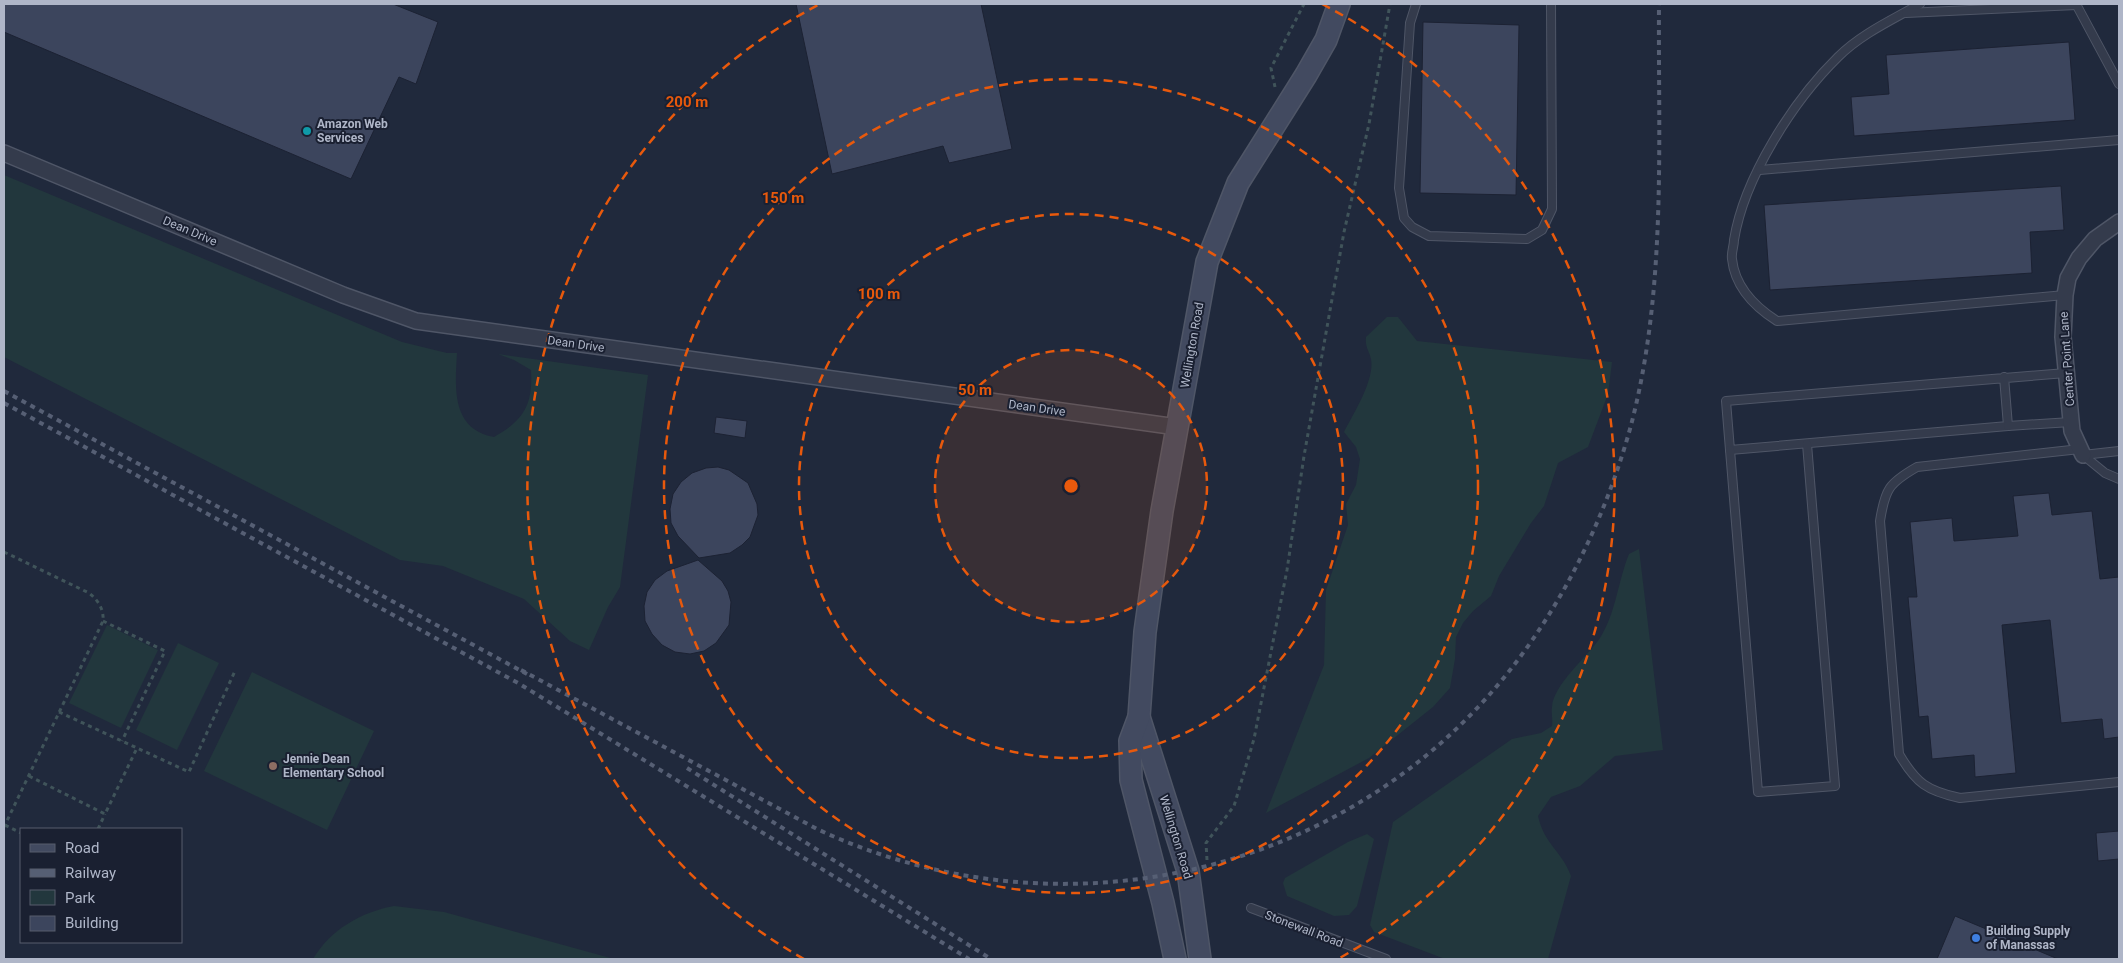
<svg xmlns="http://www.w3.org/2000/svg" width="2123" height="963" font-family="Roboto,sans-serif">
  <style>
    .green { fill: #22373d }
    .building { fill: #3c455d; stroke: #1c2233 }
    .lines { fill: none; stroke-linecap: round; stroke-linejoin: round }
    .lane-casing { stroke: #4f5667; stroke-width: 10 }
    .street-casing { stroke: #4f5667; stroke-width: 18 }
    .secondary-casing { stroke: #4f5667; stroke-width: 24 }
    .path { stroke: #40545a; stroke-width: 3; stroke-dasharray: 4 4; stroke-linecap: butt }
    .lane { stroke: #343b4c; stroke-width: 8 }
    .street { stroke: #343b4c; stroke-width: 15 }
    .secondary { stroke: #424a60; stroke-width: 21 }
    .rail { stroke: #565f74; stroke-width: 4; stroke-dasharray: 5 5; stroke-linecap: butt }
    .ring { fill: none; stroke: #e8590c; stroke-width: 2.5; stroke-dasharray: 9 6 }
    .culture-dot { fill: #0f9aa8; stroke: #1a2031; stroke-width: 2 }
    .education-dot { fill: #8d6e63; stroke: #1a2031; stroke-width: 2 }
    .shop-dot { fill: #3f7fe0; stroke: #1a2031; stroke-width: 2 }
    .labels { text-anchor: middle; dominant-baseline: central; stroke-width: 4; stroke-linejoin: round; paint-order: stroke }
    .poi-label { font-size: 12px; font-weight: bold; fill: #afb6c8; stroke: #1a2031; text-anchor: start }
    .street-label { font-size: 12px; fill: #afb6c8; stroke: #1a2031 }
    .centre { fill: #e8590c; stroke: #1a2031; stroke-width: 2.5 }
    .ring-label { font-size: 15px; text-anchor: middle; font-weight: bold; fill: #e8590c; stroke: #1a2031; stroke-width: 4; stroke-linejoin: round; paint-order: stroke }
  </style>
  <rect width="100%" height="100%" fill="#20293c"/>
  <g class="green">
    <path d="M4,175l398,167 45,11h10c-2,35 -6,76 37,84 30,-17 39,-32 37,-67l-17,-10 -16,-6 150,21 -28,212 -12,20 -19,43 -19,-9 -46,-42 -81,-33 -43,-6 -396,-203z"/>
    <path d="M1387,317h11l19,24 195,21 -4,32 -20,53 -30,16 -14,43 -13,17 -32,53 -8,20 -18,15 -10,12 -7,14 -1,22 -5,29 -17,19 -64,51 -103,55 58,-148 2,-75 22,-65 -2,-21 10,-19 4,-26 -4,-12 -12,-15c9,-18 31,-52 27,-73 -2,-9 -6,-11 -5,-22z"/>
    <path d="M1639,549l24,201 -48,6 -35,30 -29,11 -13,19c6,28 24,35 33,60l-23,83h-103l-71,-27 -4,-7 23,-103 119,-83 29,-6 11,-7c1,-7 -1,-12 0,-19 1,-22 36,-51 48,-69 16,-25 18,-57 29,-84z"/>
    <path d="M107,625l51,25 -37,78 -52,-25z"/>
    <path d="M178,643l41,20 -42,87 -41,-20z"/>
    <path d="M252,672l122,59 -47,99 -123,-59z"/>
    <path d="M1367,834l7,5 -17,67 -8,9 -15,1 -47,-20 -4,-13 2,-5 63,-36z"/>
    <path d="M394,906l50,6 170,47h-301c17,-29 48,-47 81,-53z"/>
  </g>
  <g class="building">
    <path d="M4,4h389l45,18 -22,62 -17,-7 -48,102 -347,-147z"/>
    <path d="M796,4h185l31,145 -63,14 -6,-17 -111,28z"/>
    <path d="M1423,22l96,3 -3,170 -96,-2z"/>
    <path d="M2069,42l6,78 -221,16 -3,-39 38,-3 -3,-39z"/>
    <path d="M2061,186l3,44 -34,2 2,41 -262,17 -6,-85z"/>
    <path d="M716,417l31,4 -2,17 -31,-5z"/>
    <path d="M718,467l11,3 19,13 9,21 1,11 -8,22 -8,8 -12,8 -31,5 -21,-22 -7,-13 -1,-14 3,-15 8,-12 11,-9 14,-5z"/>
    <path d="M2049,493l3,22 40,-4 8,68 19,-2v160l-15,2 -2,-20 -41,4 -11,-103 -48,5 14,148 -41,4 -1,-22 -42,4 -4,-43 -9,1 -11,-120h9l-7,-75 42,-4 2,23 64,-5 -5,-40z"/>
    <path d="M698,560l24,21 6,10 3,11 -2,23 -13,18 -12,8 -14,3 -15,-2 -13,-7 -10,-11 -7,-13 -1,-15 3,-14 8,-12 12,-9z"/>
    <path d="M2119,831v28l-21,2 -2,-28z"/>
    <path d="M1955,916l103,43h-121z"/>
  </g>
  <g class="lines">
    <defs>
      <g id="lane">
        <path d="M1416,4l-6,19 -11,165 5,30 8,9 17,9 98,3 15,-9 10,-21 -1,-205"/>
        <path d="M1920,4c-28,16 -59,30 -82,53 -45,44 -94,121 -104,183 0,6 -3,13 -2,19 3,28 23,48 45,62l288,-26"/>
        <path d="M2076,4l43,80"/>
        <path d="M1906,13l171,-8"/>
        <path d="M1760,170l359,-30"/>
        <path d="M2004,377l4,49 -278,24 -4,-49 340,-28"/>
        <path d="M2008,426l63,-4"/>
        <path d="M2080,449l-163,18c-28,16 -32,22 -37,54l19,233c17,29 28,37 61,44l159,-16"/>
        <path d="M1730,450l28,342 77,-6 -28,-342"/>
        <path d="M2083,455l22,18 14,6"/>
        <path d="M2083,455l36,-4"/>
        <path d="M1251,908l135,51"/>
      </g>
      <g id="street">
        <path d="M4,153l339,142 73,26 761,106"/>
        <path d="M2083,455l-11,-24 -9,-94 2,-42 3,-17 11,-20 16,-19 24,-17"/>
      </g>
      <g id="secondary">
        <path d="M1139,717l49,154 12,88"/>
        <path d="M1175,959l-12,-56 -32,-123 -1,-39 9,-24 6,-85 17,-121 45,-249 31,-79 68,-108 20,-35 13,-36"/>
      </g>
    </defs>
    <use href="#lane" class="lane-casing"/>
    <use href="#street" class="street-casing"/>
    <use href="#secondary" class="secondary-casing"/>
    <g class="path">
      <path d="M1275,87l-4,-19 33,-64"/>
      <path d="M4,552l85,41c9,7 15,16 14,28l-99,206"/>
      <path d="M103,621l62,30 -43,90"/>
      <path d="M59,712l130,60 46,-101"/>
      <path d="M29,776l76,38 32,-66"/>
      <path d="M5,825l16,8"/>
      <path d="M98,829l7,-15"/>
      <path d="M1207,860l-1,-17 28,-37 20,-67 33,-169 17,-114 40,-224 25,-108 21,-120"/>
    </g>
    <use href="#lane" class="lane"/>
    <use href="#street" class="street"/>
    <use href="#secondary" class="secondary"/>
    <g class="rail">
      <path d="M4,391l523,283"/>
      <path d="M4,403l514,280 451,276"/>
      <path d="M521,670l296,159c224,105 494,57 663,-124 72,-77 122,-176 150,-276 37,-138 28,-284 29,-425"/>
      <path d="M687,768l304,191"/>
    </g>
  </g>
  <circle cx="1071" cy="486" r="136" fill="#e8590c" fill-opacity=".12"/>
  <g class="ring">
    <circle cx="1071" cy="486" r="136"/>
    <circle cx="1071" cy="486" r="272"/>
    <circle cx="1071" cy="486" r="407"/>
    <path d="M804 959A543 543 0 0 1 820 4M1322 4A543 543 0 0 1 1338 959"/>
  </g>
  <circle class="culture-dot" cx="307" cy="131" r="5"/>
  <circle class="education-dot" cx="273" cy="766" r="5"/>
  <circle class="shop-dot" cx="1976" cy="938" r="5"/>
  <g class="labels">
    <g class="poi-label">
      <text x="317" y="124">Amazon Web<tspan x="317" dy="14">Services</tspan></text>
      <text x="283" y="759">Jennie Dean<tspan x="283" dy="14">Elementary School</tspan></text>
      <text x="1986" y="931">Building Supply<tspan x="1986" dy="14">of Manassas</tspan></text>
    </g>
    <g class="street-label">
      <text transform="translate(190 231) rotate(23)">Dean Drive</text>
      <text transform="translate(576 344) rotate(8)">Dean Drive</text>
      <text transform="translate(1192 345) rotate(-80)">Wellington Road</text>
      <text transform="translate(2067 359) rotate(-94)">Center Point Lane</text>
      <text transform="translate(1037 408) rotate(8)">Dean Drive</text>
      <text transform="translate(1176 837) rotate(73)">Wellington Road</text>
      <text transform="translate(1304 929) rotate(21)">Stonewall Road</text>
    </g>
  </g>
  <circle cx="1071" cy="486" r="8" class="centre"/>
  <g class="ring-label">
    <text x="687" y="107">200 m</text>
    <text x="783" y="203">150 m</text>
    <text x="879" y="299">100 m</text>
    <text x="975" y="395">50 m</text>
  </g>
  <rect width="2123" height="963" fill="none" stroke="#afb6c8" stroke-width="10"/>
  <rect x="20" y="828" width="162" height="115" fill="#1a2031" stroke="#565c6d"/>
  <rect x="30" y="844" width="25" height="8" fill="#424a60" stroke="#565c6d"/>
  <text x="65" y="853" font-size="15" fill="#afb6c8">Road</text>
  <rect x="30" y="869" width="25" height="8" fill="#565f74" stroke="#565c6d"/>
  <text x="65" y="878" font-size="15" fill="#afb6c8">Railway</text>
  <rect x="30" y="890" width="25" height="15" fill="#22373d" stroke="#565c6d"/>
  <text x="65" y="903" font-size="15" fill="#afb6c8">Park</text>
  <rect x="30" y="916" width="25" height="15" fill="#3c455d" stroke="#565c6d"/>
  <text x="65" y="928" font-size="15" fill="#afb6c8">Building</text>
</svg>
